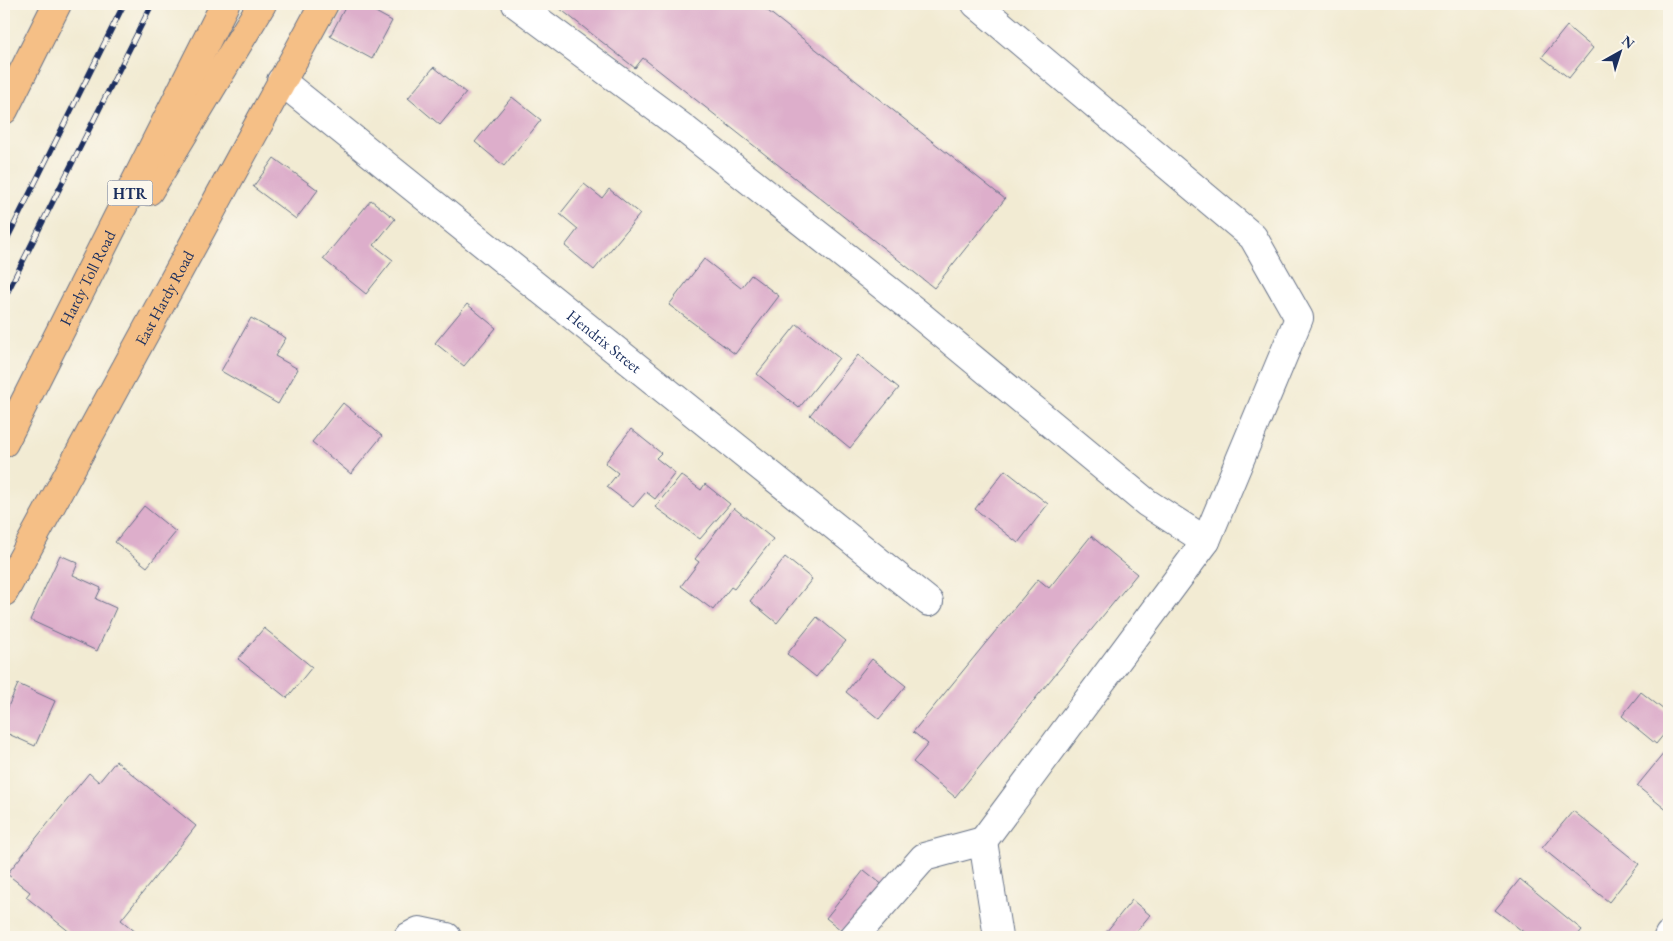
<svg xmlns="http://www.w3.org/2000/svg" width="1673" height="941" font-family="'EB Garamond',serif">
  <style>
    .building { fill: #ddaecb }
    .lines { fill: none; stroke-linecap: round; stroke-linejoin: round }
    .minor-casing { stroke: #667187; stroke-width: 30 }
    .major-casing { stroke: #667187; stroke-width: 30 }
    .highway-casing { stroke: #667187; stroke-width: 30 }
    .minor { stroke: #fff; stroke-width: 28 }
    .major { stroke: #f5bf86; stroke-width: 28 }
    .highway { stroke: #f5bf86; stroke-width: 28 }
    .rail-casing { stroke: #1b2f5e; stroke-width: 5.5 }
    .rail { stroke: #fbf7ec; stroke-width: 4; stroke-dasharray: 11; stroke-linecap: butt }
    .labels { text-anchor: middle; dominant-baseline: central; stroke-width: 4.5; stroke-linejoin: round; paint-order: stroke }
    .shield { fill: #fbf7ec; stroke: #5e6b89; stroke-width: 1 }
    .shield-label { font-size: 15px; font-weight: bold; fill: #1b2f5e }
    .street-label { font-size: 16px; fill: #1b2f5e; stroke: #fbf7ec }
  </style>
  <rect width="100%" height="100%" fill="#fbf7ec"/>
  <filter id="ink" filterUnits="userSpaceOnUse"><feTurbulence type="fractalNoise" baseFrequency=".02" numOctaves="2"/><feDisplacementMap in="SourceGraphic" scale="10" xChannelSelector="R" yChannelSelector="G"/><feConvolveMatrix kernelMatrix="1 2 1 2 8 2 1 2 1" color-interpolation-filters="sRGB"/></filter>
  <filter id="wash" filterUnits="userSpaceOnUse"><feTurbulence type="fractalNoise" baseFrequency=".0096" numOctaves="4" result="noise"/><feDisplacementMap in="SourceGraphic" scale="20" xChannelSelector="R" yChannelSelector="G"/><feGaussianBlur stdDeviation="1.12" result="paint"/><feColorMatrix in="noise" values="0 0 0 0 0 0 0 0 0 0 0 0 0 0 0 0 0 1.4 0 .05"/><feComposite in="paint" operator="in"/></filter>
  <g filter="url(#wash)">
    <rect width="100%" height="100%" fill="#f2ebd3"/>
    <g id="blocks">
      <g class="building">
        <path d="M347,4h14l31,17 -20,38 -42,-23z"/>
        <path d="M554,4h205l246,195 -71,89 -291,-230 -8,10z"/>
        <path d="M1567,26l26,22 -24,30 -27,-21z"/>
        <path d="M434,67l32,26 -26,32 -32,-27z"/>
        <path d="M512,97l29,23 -37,46 -29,-24z"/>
        <path d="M274,158l44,32 -22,29 -43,-32z"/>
        <path d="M584,184l18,14 7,-9 31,25 -46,56 -29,-24 13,-17 -18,-15z"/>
        <path d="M371,200l24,19 -21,26 19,15 -27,34 -43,-35z"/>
        <path d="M704,259l37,29 10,-13 28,21 -44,58 -66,-49z"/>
        <path d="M467,304l29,24 -32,38 -29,-23z"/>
        <path d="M251,318l35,20 -11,18 23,13 -20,35 -57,-33z"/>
        <path d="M797,324l42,34 -40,50 -42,-34z"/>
        <path d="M858,355l41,33 -49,60 -40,-33z"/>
        <path d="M343,403l39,33 -31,38 -39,-32z"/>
        <path d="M631,429l30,24 -5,5 19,15 -20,26 -9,-7 -13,15 -26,-20 11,-14 -13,-10z"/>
        <path d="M1005,470l43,34 -30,39 -43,-34z"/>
        <path d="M681,475l20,15 4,-6 25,20 -30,35 -45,-32z"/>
        <path d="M144,506l32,26 -29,35 -32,-25z"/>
        <path d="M734,508l39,31 -39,50 -3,-2 -18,23 -32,-24 18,-24 -4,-3z"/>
        <path d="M1091,536l46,38 -182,223 -42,-35 15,-18 -15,-12 125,-153 11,9z"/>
        <path d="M60,555l18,8 -5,12 28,13 -5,11 20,9 -19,43 -67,-31z"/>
        <path d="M785,557l27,22 -35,44 -27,-22z"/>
        <path d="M817,617l29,24 -30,36 -29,-23z"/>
        <path d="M264,628l48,39 -25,31 -49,-39z"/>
        <path d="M872,659l34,27 -27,33 -33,-27z"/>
        <path d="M18,684l37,17 -20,45 -31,-14v-16z"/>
        <path d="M1641,692l28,22v14l-13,16 -34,-28z"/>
        <path d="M1669,747v65l-32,-26z"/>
        <path d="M116,761l80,65 -75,94 21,17h-66l-50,-40 4,-5 -23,-18 82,-101 10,9z"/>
        <path d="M1573,811l66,53 -30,38 -67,-54z"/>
        <path d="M864,870l20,16 -38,48 -20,-16z"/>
        <path d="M1520,879l62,51 -6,7h-46l-35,-27z"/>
        <path d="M1132,900l18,15 -18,22h-30z"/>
      </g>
    </g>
  </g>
  <g filter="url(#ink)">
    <use href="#blocks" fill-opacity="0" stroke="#667187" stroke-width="1"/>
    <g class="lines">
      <defs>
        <g id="minor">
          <path d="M516,4l166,123 234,185 231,191 59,38"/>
          <path d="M976,4l277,233 46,81 -93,223 -223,300"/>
          <path id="s1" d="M281,81l648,521"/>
          <path d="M408,937l11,-6 28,6"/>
          <path d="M854,937l70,-80 59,-16 15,96"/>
          <path d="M1668,937l1,-2"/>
        </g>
        <g id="major">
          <path id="s2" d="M4,592l320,-588"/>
        </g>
        <g id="highway">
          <path d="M4,110l53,-106"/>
          <path d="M149,191l113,-187"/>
          <path id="s3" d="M4,443l221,-439"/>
        </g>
      </defs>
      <use href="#minor" class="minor-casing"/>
      <use href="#major" class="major-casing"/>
      <use href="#highway" class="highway-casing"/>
      <use href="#minor" class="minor"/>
      <use href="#major" class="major"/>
      <use href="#highway" class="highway"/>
      <defs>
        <g id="rail">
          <path d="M4,245l120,-241"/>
          <path d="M4,299l148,-295"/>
        </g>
      </defs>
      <use href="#rail" class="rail-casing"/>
      <use href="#rail" class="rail"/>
    </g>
  </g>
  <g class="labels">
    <rect class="shield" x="107.5" y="180.5" width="45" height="25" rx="4"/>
    <g class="shield-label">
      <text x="130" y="193">HTR</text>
    </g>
    <g class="street-label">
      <text stroke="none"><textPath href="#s3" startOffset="185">Hardy Toll Road</textPath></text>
      <text stroke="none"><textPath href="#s2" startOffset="335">East Hardy Road</textPath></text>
      <text stroke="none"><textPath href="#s1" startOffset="415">Hendrix Street</textPath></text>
    </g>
  </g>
  <rect width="1673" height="941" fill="none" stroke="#fbf7ec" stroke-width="20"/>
  <g transform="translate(1620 52) rotate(39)" stroke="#fbf7ec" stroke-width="4" paint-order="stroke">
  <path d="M0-4L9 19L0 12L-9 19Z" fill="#1b2f5e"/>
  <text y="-8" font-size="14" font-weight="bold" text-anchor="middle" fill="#1b2f5e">N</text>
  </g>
</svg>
